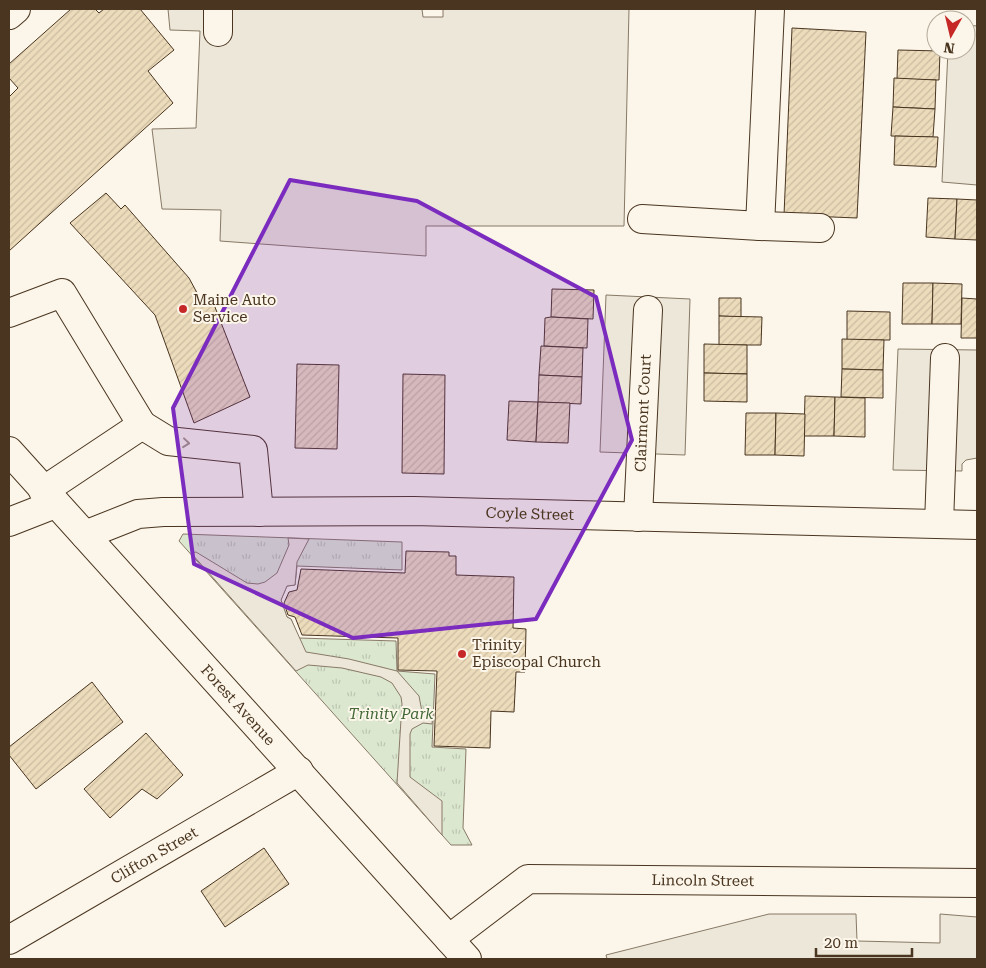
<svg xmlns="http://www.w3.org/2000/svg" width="986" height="968" font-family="'Roboto Serif',serif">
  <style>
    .park { fill: url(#park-tufts); stroke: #887966 }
    .parking { fill: #ede7d9; stroke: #887966 }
    .building { fill: url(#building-hatch); stroke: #4a3520 }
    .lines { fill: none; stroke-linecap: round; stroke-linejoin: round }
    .minor-casing { stroke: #4a3520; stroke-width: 30 }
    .highway-casing { stroke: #4a3520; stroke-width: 30 }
    .minor { stroke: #fbf6e9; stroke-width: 28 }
    .highway { stroke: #fbf6e9; stroke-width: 28 }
    .oneway { stroke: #a29684 }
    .marked { fill: #7b2cbf; fill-opacity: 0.2; stroke: #7b2cbf; stroke-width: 4; stroke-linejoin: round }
    .poi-dot { fill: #c62828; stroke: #fbf6e9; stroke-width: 2 }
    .labels { text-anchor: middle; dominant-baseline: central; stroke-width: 4; stroke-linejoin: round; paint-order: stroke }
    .poi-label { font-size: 15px; fill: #4a3520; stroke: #fbf6e9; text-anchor: start }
    .street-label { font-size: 15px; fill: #4a3520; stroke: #fbf6e9 }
    .park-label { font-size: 15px; font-style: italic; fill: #436837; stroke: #fbf6e9 }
  </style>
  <defs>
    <pattern id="park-tufts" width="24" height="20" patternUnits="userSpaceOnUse" patternTransform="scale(1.25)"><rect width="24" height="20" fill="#dce7d0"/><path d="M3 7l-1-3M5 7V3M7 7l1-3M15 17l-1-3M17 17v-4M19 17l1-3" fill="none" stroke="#bec7b2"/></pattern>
    <pattern id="building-hatch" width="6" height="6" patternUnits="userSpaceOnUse" patternTransform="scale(1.25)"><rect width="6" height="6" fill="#ecdcbc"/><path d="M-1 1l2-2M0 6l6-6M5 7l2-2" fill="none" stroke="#ccbda1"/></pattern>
  </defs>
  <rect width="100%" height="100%" fill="#fbf6e9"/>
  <path class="park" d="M183,534l219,8v28l-105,-4 -2,19 -8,1 -6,14 6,17 4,2 8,19 97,3 1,30 38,3 -3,73 34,2 -3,79 9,17h-21l-272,-304z"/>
  <g class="parking">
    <path d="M168,9h254l1,8h20v-8h186l-5,217h-198v30l-206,-15 1,-31 -59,-1 -10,-80 44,-1 4,-97 -30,-1z"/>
    <path d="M966,25l11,1v159l-35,-3 6,-132h18z"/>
    <path d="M606,295l84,4 -5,156 -85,-3z"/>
    <path d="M898,349l79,1v108l-11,2 -4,4v7l-69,-1z"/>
    <path d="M288,538l21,1 -12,23 -2,23 -8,1 -6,14 6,17 4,2 15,33 43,7 48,12 22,25 3,16h11l-1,12 -9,-1 -11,6 -2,5v43l32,24v34l-45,-52 5,-79 -1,-7 -9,-14 -11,-6 -39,-9 -34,-3 -12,6 -105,-118 5,-1 51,31 11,1 7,-2 12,-9 12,-28z"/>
    <path d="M769,914h87l1,27 83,2v-29l37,3v42h-370l-1,-4z"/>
  </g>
  <g class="building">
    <path d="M71,9h24l4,4 5,-4h36l34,41 -26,21 25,32 -164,148v-154l9,-9 -9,-10v-14z"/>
    <path d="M792,28l74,4 -9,186 -73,-3z"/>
    <path d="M898,50l42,1 -1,29 -42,-1z"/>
    <path d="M894,78l42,2 -1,29 -42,-2z"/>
    <path d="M893,107l42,2 -2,28 -42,-1z"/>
    <path d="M895,136l43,1 -2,30 -42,-2z"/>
    <path d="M106,193l15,16 4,-4 64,73 14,26 10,-2 37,95 -56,26 -39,-108 -85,-92z"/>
    <path d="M928,198l29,1 -2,40 -29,-2z"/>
    <path d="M957,199l20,1v40l-22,-1z"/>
    <path d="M903,283h30l-1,41h-30z"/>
    <path d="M933,283l29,1 -1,40h-29z"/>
    <path d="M552,289l42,1 -1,29 -42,-2z"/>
    <path d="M719,298h22v19l-22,-1z"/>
    <path d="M962,298l15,1v39h-16z"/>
    <path d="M847,311l43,1v28h-43z"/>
    <path d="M719,316l43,1 -1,28h-42z"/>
    <path d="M551,317l37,2 -1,29 -43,-2 1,-28z"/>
    <path d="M842,339l42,1 -1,30 -41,-1z"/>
    <path d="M704,344l43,1v29l-43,-1z"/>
    <path d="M541,346l42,2 -1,29 -43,-2z"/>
    <path d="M297,364l42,1 -2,84 -42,-1z"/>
    <path d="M842,369l41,1v28l-42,-1z"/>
    <path d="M704,373l43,1v28l-43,-1z"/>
    <path d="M403,374l42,1 -1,99 -42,-1z"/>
    <path d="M539,375l43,2 -1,27 -43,-2z"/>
    <path d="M805,396l30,1 -1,39h-30z"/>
    <path d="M835,397l30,1v39l-31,-1z"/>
    <path d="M509,401l29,1 -2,40 -29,-2z"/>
    <path d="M538,402l32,1 -2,40 -32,-1z"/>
    <path d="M746,413h30l-1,42h-30z"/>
    <path d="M776,413l29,1 -1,42 -29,-1z"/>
    <path d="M406,551l43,1v4h7v19l58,2 -1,51 13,1 -1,43h-9l-2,40 -23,-1 -1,37 -56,-2 3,-75 -39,-1v-32l-96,-3 -7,-18 -7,-2 -4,-12 5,-11 8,-2 4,-21 104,4z"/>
    <path d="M92,682l31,40 -87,67 -27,-34v-8z"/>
    <path d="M146,733l37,42 -26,24 -15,-10 -32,29 -26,-29z"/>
    <path d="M264,848l25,36 -64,43 -24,-36z"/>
  </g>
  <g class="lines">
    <defs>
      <g id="minor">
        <path d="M218,9v23"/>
        <path d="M9,15l7,-6"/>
        <path d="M642,219l118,7 10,-217"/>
        <path d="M760,226l60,2"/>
        <path d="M9,313l53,-20 80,132 -99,66"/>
        <path d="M142,425l26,16 85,9 6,62"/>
        <path id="s1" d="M638,517l10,-207"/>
        <path d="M9,522l46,-18"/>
        <path d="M939,524l6,-166"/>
        <path id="s2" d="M85,535l53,-21 25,-2 251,-1 563,14"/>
        <path id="s3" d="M449,939l79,-60 449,4"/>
        <path id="s4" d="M9,940l290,-169"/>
      </g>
      <g id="highway">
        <path id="s5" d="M9,451l458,508"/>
      </g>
    </defs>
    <use href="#minor" class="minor-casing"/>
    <use href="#highway" class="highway-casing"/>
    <use href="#minor" class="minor"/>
    <use href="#highway" class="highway"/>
  </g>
  <defs><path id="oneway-chevron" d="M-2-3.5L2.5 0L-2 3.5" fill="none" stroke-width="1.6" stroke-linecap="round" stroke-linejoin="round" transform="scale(1.25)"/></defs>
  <use class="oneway" href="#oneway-chevron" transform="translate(186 443) rotate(6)"/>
  <path class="marked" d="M290,180l127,21 179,96 36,143 -96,179 -183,19 -159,-74 -21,-156z"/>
  <g class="poi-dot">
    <circle cx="183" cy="309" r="5"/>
    <circle cx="462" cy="654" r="5"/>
  </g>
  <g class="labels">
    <g class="poi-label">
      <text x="193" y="300">Maine Auto<tspan x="193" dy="17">Service</tspan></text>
      <text x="472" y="645">Trinity<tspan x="472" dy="17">Episcopal Church</tspan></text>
    </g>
    <g class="street-label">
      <text stroke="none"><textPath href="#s1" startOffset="104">Clairmont Court</textPath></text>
      <text stroke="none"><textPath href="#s2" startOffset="449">Coyle Street</textPath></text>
      <text stroke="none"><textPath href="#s5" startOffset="342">Forest Avenue</textPath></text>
      <text stroke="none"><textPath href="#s4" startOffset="168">Clifton Street</textPath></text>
      <text stroke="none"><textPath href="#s3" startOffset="274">Lincoln Street</textPath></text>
    </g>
    <g class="park-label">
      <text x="391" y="714">Trinity Park</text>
    </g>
  </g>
  <rect width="986" height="968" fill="none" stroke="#4a3520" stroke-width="20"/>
  <g transform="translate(951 35) rotate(188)"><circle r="24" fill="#fbf6e9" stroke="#b4a999"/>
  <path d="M0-4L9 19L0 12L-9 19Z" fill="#c62828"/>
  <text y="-8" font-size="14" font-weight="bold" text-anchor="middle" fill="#4a3520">N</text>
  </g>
  <path d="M816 948v8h96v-8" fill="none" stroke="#4a3520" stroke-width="2.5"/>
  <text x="824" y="948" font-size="15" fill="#4a3520" stroke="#fbf6e9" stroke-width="4" paint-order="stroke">20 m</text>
</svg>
